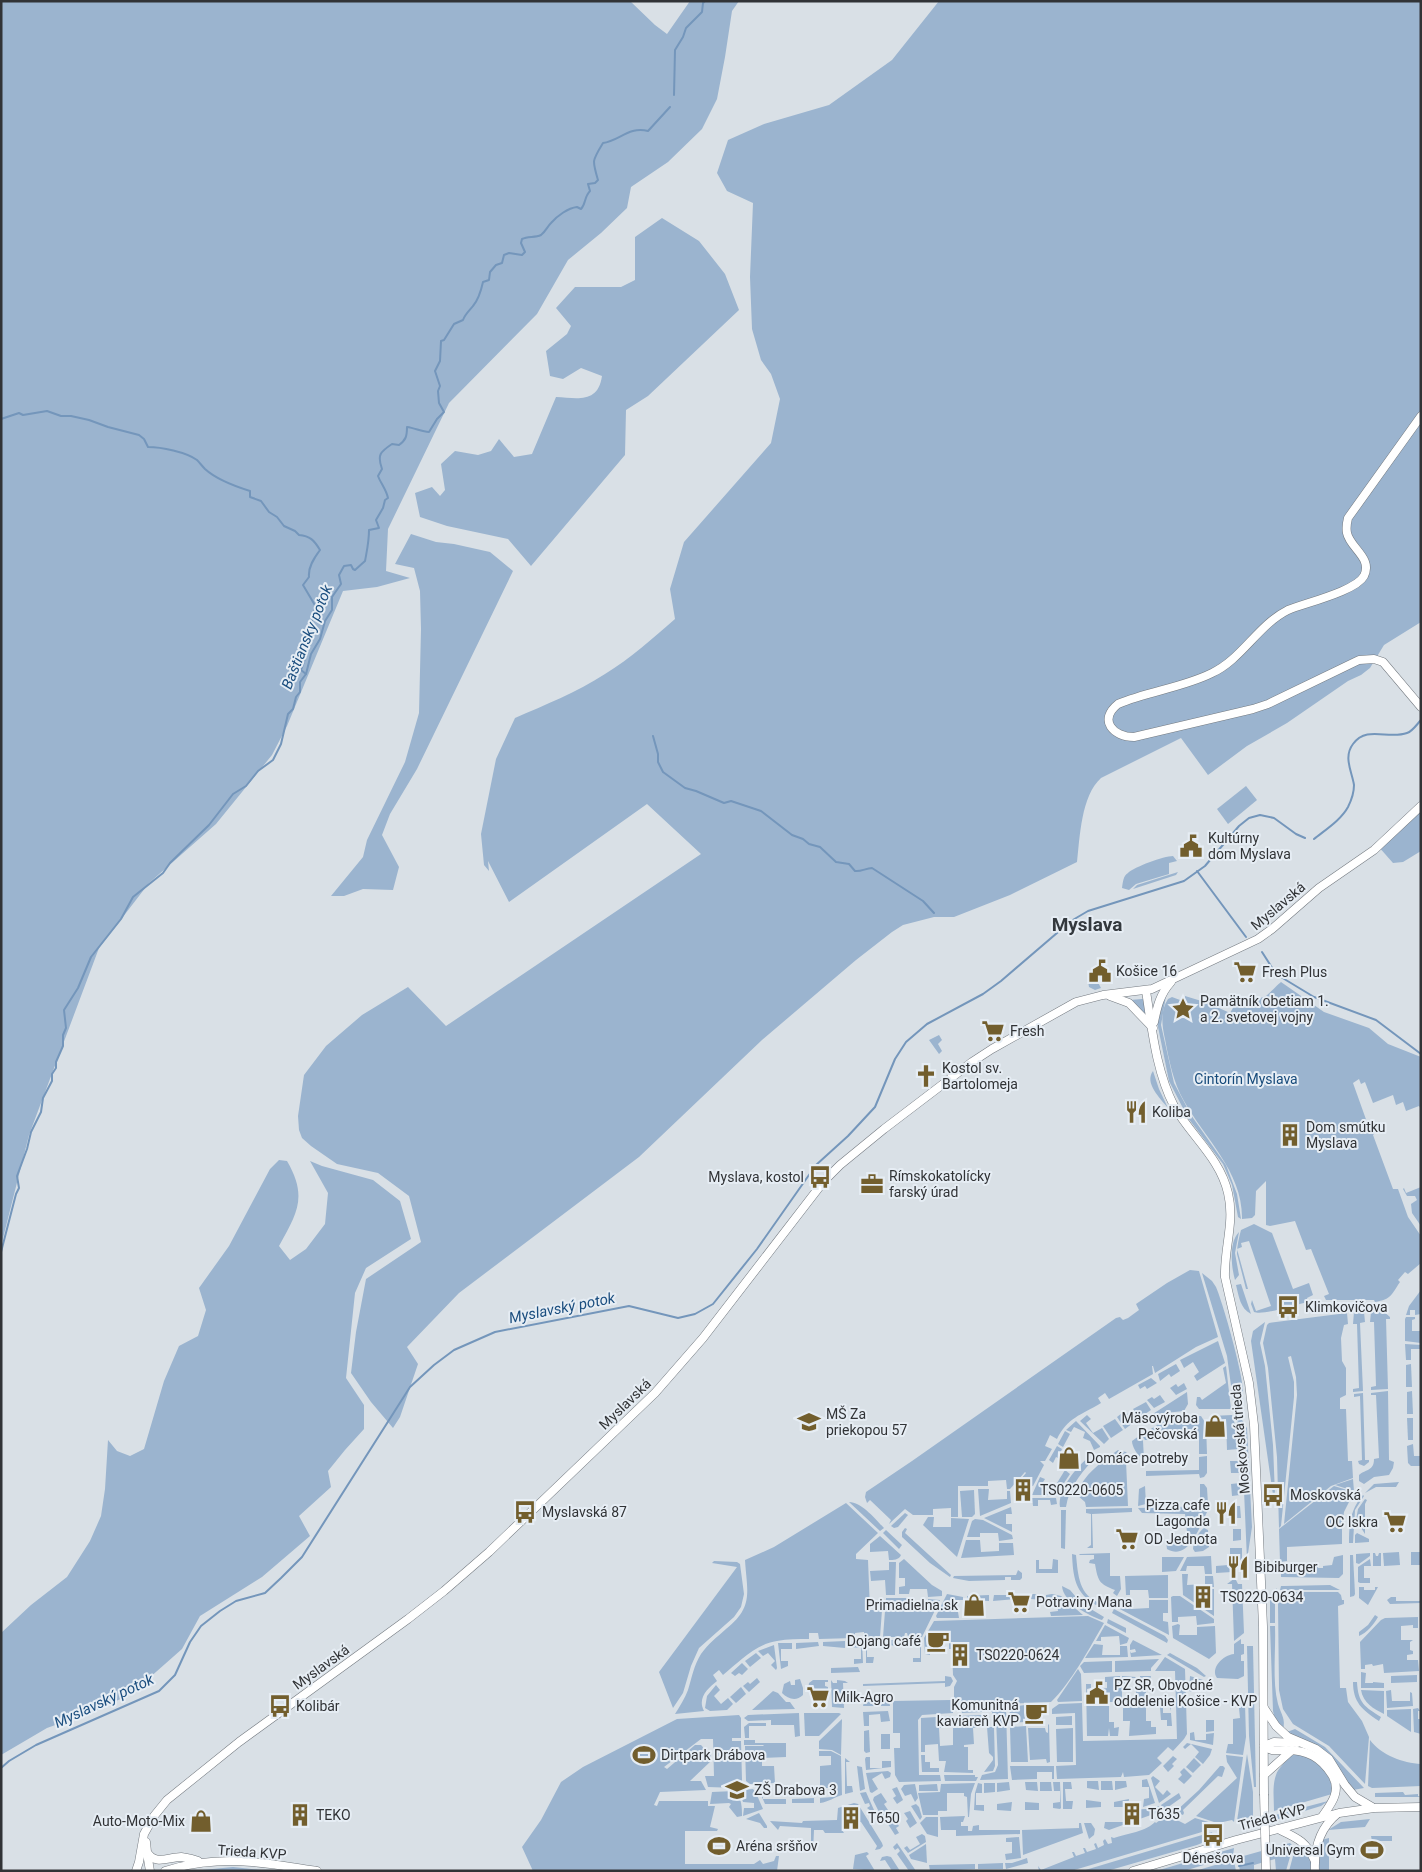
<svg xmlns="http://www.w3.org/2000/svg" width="1422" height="1872" font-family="Roboto,sans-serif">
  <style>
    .green { fill: #9bb4cf }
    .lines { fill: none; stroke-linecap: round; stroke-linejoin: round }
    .stream { stroke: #7496bb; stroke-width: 2 }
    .secondary-casing { stroke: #747a80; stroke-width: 9 }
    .secondary { stroke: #fff; stroke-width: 8 }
    .secondary-bridge-casing { stroke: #747a80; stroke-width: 9; stroke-linecap: butt }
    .secondary-bridge { stroke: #fff; stroke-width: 8 }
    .labels { text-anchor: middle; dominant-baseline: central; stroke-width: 4; stroke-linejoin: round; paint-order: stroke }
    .poi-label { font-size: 14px; fill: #313336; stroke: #e6edf4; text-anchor: start }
    .street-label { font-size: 14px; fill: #313336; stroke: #e6edf4 }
    .park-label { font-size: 14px; fill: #164a7a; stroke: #e6edf4 }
    .water-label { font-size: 15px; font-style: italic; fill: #1b4e7f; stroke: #e6edf4 }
    .district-label { font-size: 19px; font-weight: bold; fill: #34393e; stroke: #e6edf4 }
  </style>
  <rect width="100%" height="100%" fill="#d9e0e6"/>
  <g class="green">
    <path d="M1,1h629l25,24 12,9 23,-33h49l-7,10 -7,46 -8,42 -15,30 -34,33 -37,25 -4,21 -26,25 -33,27 -31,54 -88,89 -61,126 -2,42 24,7 -33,9 -34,4 -56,135 -15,29 -56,69 -67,59 -50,65 -70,187 -28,111z"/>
    <path d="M939,1h482v621l-37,23 -14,23 -9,7 -13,6 -61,42 -40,23 -39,29 -27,-37 -80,40c-20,18 -21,59 -24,84l-67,33 -56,22h-20l-31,8 -11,7 -36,28 -94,80 -123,117 -180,136 -52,54 11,17 -18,53 -7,11 -22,-26 -20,-29 5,-41 10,-53 55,-37 -12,-46 -31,-23 -41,-9 -26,-18 -9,-8 -3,-8 -1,-14 6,-41 22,-29 36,-31 46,-28 38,39 255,-172 -54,-50 -138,98 -21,-41 1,10 -5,-6 -3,-31 15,-75 19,-41c30,-13 62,-26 90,-44 25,-15 48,-36 70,-55l-5,-30 14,-47 87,-99 9,-44 -9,-25 -10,-14 -9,-31 -2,-52 3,-74 -26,-12 -10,-18 11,-33 36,-16 65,-19 63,-45z"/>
    <path d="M662,218l37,23 26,33 14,36 -91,86 -22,14 -1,45 -94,111 -23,-27 -61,-13 -27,-9 -5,-24 17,-6 8,9 5,-6 -4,-26 14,-13 23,4 13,-4 8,-12 15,18 18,-3 24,-57c21,1 42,7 46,-21l-21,-8 -18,11 -13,-3 -4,-25 21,-17 4,-8 -15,-18 19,-21h46l14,-7v-43z"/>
    <path d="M411,534l25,8 18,2 36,8 23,19 -96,198 -27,45 -8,21 17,32 -6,23 -30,-1 -19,7h-13l32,-39 4,-17 38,-78 14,-49 2,-84 -1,-38 -6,-23 -19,-4z"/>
    <path d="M1246,786l11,14 -29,24 -11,-15z"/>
    <path d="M1421,806v45l-18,11 -10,1 -15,-17z"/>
    <path d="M1173,856l4,5 -8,2v11l-33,10 -7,6 -7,-2c1,-6 1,-12 6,-15 6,-6 36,-17 45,-17z"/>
    <path d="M1178,872l-2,3 -43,14 4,-4z"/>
    <path d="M1093,973l8,15 -6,2 -6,-3 -1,-6z"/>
    <path d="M1281,982l43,30 45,16 19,16 33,13v52l-2,-3 -13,5 -3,-9 -7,3 -3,-10 -20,8 -8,-21 -4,2 -2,-5 -6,4 15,42 6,9 -1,1 20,54h5l10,28 13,19v27l-13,11 -3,-2 -7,8 2,2c-9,13 -8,17 -25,20l-1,-2h-48l-2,-4 5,-2 -18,-45 -5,1 -11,-29 -25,5 -4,-1v-44l-10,10 -1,24 -3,3 -10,1c1,-47 -37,-80 -58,-118 -11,-19 -15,-41 -19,-62 -3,-13 -5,-28 3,-40l4,-2 8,3 -4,10h7l2,-14 23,7 22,10 10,-17 5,3c6,0 15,0 21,-3 3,-2 11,-11 15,-14z"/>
    <path d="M1166,996l-5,29 13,58 17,32 35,50 11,29 4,25 -3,-2 -6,-32 -9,-21 -35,-46 -19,-37 -12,-59 5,-23z"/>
    <path d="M1142,999l3,1v19l-15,-19z"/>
    <path d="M939,1035l3,5 -4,4 4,7 -3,3 -10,-14z"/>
    <path d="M1153,1071l6,18 9,19c-8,-10 -24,-25 -15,-37z"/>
    <path d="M279,1160l8,1c21,36 10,52 -8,85l11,14 16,-11 19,-25 3,-31 -18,-32 12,5 51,14 27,21 11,38 -45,29 -11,25 -9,85 18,27v24l-19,21 -17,21 3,16 -32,29 11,20 -48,41 -62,39 -18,33 -51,45 -34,16 -50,18 -46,27v-122l30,-28 36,-28 23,-36 11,-25 4,-27 3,-49 9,11 13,5 14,-7 20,-68 15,-35 19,-10 8,-26 -7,-22 30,-42 41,-77z"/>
    <path d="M1421,1187v39l-9,-13 -1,-9 6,-4 -2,-4h-8l-4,-7 1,-1 2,5z"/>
    <path d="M1254,1224l18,9 21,56 16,-6 4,12 -6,3 1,4c-12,2 -45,14 -54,10l-3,-8 1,-4 4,11 15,-5 -22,-65 -8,2 1,4 -5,2 11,40h-2l-9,-35c0,-9 2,-16 4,-24z"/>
    <path d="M1239,1232l-4,21 4,22 -4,5c-4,-14 -6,-38 4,-48z"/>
    <path d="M1190,1270l9,1 19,66 -22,10 -41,26 -2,-7h-1l1,8 -44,25 -4,-6 -7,5 3,5c-20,12 -34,15 -44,36l-7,-4 -5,11 7,3 -7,12h-5l4,4 -11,21 -13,1v6h7v4l-13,5v-15l12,-14 -1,-1 -15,17h-3l-1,-9 -18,1v5h-30v31h-7v-9l-18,1v6h-20l-8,-6 -16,15 2,-4 -21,-20 -3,3 -2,-6 1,-5 46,-31 204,-143 4,-1 3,3 5,-2 11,-8 -3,-6 31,-21z"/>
    <path d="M1202,1273l10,8 4,6c7,16 30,96 27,109 -1,6 -5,9 -9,12l-7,-52z"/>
    <path d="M1241,1284l10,30c-11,-6 -12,-17 -15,-29z"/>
    <path d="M1421,1290v24l-6,1v-5h-5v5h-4l3,-9z"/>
    <path d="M1354,1312h10l1,10 -5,1 3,68 -10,1v-3l6,-1 -2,-64h-4z"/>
    <path d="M1371,1312h13l6,5v2h-4l2,70 -17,1v-3l5,-1 -2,-64h-4z"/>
    <path d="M1347,1313l1,11 -4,1 -3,13 1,23 4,7v27l-6,3v11h6l2,52h4l1,17 -22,8 -47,38 13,-129 -1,-18 -5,-21 -3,1 6,25v15l-13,129 -2,2 -2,-71 -9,-89 -5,-25 4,-18 2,-2z"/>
    <path d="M1406,1317h9v2l-3,1v11h9v12l-16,-2v-22z"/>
    <path d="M1265,1322l-5,21 5,23 8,79 2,50h-2l-22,-154 2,-10z"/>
    <path d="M1218,1341l7,22 -28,18 -3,-5 5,-4 -6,-10 -9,6 -4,-8z"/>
    <path d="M1405,1344l16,1v4h-10v11h-5z"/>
    <path d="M1176,1364l4,7 -9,6 -2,-3 -9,7 -2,-7z"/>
    <path d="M1411,1364l1,23h-6v-22z"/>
    <path d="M1226,1366l5,43h-32l-3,-4 1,-8h3l2,3 24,-17 -3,-15z"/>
    <path d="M1151,1378l6,5 -10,6 -2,-3 -5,3 -2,-4z"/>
    <path d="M1184,1383l3,6 -11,6 -6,-7 6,-4 2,3z"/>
    <path d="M1388,1391l1,69 5,2 -1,6 -4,7 -15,2 -10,7 -5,-3v-6c7,-6 15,-4 15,-16l5,-1 -3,-63h-5v-2z"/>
    <path d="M1412,1391l1,23h-6v-22z"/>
    <path d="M1187,1392l1,12 -4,7 -19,2 -17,9 -3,-3z"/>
    <path d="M1363,1393l2,67h4v2l-5,4 -5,-2 -1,-3 4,-1 -2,-64 -6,1v-3z"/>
    <path d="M1160,1395l5,7 -11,6 -7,-8 5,-3 2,2z"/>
    <path d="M1146,1402l5,8 -12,8 -6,-9z"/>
    <path d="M1132,1411l5,9 -12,9 -8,-12 5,-4 2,3z"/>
    <path d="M1087,1415l4,4 -5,4 7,10 9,-5 7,11 -5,5 -24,-23z"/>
    <path d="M1232,1415l5,16 2,18 -12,1 -1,-31 -14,2v-5z"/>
    <path d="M1235,1415l8,6 4,7 5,99 -5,33 -5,-116z"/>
    <path d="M1201,1416l5,8 1,30h-8v-15l-54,1 -4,-5 26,-16z"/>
    <path d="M1407,1418h6v22h-5z"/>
    <path d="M1115,1419l8,11 -12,8 -8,-12z"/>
    <path d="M1076,1421l24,25v1l-6,3 -4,-9 -7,-3 2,-6 -11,-5 -3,5 -5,-2z"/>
    <path d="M1065,1431l5,3 -7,13 -5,-3z"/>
    <path d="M1139,1436l4,5 1,18c-6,-2 -12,-12 -12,-18z"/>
    <path d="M1413,1444l1,12h7v10h-10l-3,-3 -1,-17z"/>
    <path d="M1057,1446l5,3 -4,9 -2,-1 -3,6 -4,-3z"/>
    <path d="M1118,1450l8,2 5,6 -1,2 -4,1 2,45 -42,1 -1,-5 -8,-7c5,-20 26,-34 41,-45z"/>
    <path d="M1207,1456v17l-3,4 -4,1 -1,-4 -53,2v-5l53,-1v-13z"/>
    <path d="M1088,1458l3,4c-12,14 -22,26 -25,45h-6c-3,-16 16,-40 28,-49z"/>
    <path d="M1230,1461h9v12h-8z"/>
    <path d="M1065,1470l5,4 -8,12 -5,-3z"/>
    <path d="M1040,1477l5,2 -5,8 11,6 6,-8 4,3 -3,7h-26z"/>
    <path d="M1353,1479l1,12 -19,-6z"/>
    <path d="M1399,1482l-3,5h-20l-11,6 9,-9z"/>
    <path d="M1240,1483v12l-8,1 -1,-12z"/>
    <path d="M1200,1484h4l3,4 1,16h-8z"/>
    <path d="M1145,1486l1,18 -8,2 1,-17z"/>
    <path d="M1334,1486l20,6 -10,20 -2,13v19l-55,3v14l-7,1 -1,-33z"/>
    <path d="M978,1489h11l-1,11 19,-1v-8h3l1,12 -31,13z"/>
    <path d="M974,1490l1,24 -3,3h-10l-2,-26z"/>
    <path d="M1363,1495l1,1 -9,14 -2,33h-4c0,-19 1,-33 14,-48z"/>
    <path d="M1032,1498h24l1,6 -6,1 -1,-5h-12v6h-5z"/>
    <path d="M1365,1499l2,1 -2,4v30l-9,-14 2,-11z"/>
    <path d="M849,1502c13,0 26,17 35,26l-4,3z"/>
    <path d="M846,1503l32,30 -22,21v5l12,1 2,50h12l-2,27 -16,1v-6l-9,1v5l-36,1 -1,-6h-9v6c-10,0 -22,0 -32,2 -21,3 -38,21 -54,34l-4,-5 -6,5 4,6c-9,7 -20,17 -13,30l-29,3c5,-8 10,-16 13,-24 4,-13 6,-25 13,-36 7,-10 16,-17 25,-25 28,-22 21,-37 19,-69l29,-13z"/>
    <path d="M1208,1506v4c-8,15 -19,52 -41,39l-1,-8h19l2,-9 -2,-18 -43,-1 -4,-5z"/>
    <path d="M1232,1506h8l1,12h-9z"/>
    <path d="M1011,1507l1,7h-6v10h6v8l-28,-14z"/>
    <path d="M1132,1508v4l-40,2 1,34h-6l4,-3v-31l-5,-1v-4z"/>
    <path d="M1061,1510h5l-1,39 -4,-1z"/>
    <path d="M905,1513l3,2 -10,12 -4,1 -3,-2z"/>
    <path d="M928,1517h6l-1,10h18v-9l18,1 -12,38 -34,-32z"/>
    <path d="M975,1519l8,1 29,15 1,4 -14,2 -1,-8h-18v4h-13l5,-16z"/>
    <path d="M905,1528l2,1 -2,4 46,42 -1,2 -20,-14 -28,-26v-5z"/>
    <path d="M1204,1528l4,2 1,17 -6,4 -8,1 -2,-3c0,-6 5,-17 11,-21z"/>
    <path d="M1233,1529h8v11l-8,1z"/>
    <path d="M886,1530l16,15 -3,4 -16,-16z"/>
    <path d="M1357,1533l12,6v3l-14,1v-8z"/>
    <path d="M880,1536l21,19c-2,5 -8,5 -12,5l-1,-9 -18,1v-8z"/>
    <path d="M966,1540h14l1,12 18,-1v-8h14l1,12 -53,3z"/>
    <path d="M1230,1548h12v14l-12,1z"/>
    <path d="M1399,1552l1,13 -16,1 -1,-13z"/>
    <rect x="1411" y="1552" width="10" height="13"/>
    <path d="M1110,1553v23h10l1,13 -4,7 -4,-3 2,-3c-16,-6 -17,-9 -20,-26l-6,-1 1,-3 4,-1v-4h-15l1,-1z"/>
    <path d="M1370,1553v3l-11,8 -3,-1v-9z"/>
    <path d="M1373,1553h2l1,3h2l1,-3h2v13h-8z"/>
    <path d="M1072,1554l4,1c2,20 3,41 24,48l-4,2c-21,-12 -23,-28 -24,-51z"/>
    <path d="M1343,1555v19l-4,4 -58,-1v-10h16l1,2 10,-3v3h4l1,-3h5v2h5v-2l9,-1 2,-8z"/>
    <path d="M1350,1555h3l2,39 -1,2 -4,1z"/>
    <path d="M1211,1556l1,18h-7l-1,-8h-17l-1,5h-6l7,-14z"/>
    <path d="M1162,1557h22l-8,14 -14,1z"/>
    <path d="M904,1559l28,26 10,6v5l-14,1 -1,-8h-17l-1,5h-10v-7l6,-1v-8h-6v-15z"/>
    <path d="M1053,1559l5,1v13h-22v-13h3v9h13z"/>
    <path d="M1370,1559l1,7h-7v12h6v5h-10l-2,-1v-15z"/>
    <path d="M714,1561l23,1 3,2 4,30 -3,13 -7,10 -35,31 -8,18 -8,27 -10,15 -14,-36 78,-105 -25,-4z"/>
    <path d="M889,1562h7l-1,33h-9l-1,-15 -14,1 -1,-10 19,-1z"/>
    <path d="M1228,1565l4,7 -16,1v-7z"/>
    <path d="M1018,1570l4,3v5l-2,2h-9v-3h-6v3l-36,1 -16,-3 1,-2 62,-1z"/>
    <path d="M1182,1574h6l-1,11 18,-1v-8h8l1,11h-12l-2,13h6v-11h8v27l-31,-21z"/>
    <path d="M1168,1575v23h-19l-1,-8h-18v5h-4l-1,-19z"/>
    <path d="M1235,1578l3,6h4l2,49 -10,8 -2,-57h-5z"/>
    <path d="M1330,1585l10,5h-60l1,-4h3z"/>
    <path d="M1062,1586l8,4 11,13 23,14 -2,3c-13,-4 -39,-18 -40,-34z"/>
    <path d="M1359,1587h5v3h11v-3h3l-10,18 -9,-7z"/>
    <path d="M1277,1588l-2,12v23h-5v-25z"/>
    <path d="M1279,1592h59l3,3 1,5h2v4l-6,2 2,82h6l2,14 14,19 7,16 -4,47 -36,-38 -36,-22 -10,-15 -4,-19 -1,-86z"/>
    <path d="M947,1594l16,3v3h-12v12h7l1,6h-22l-1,-2z"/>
    <path d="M1020,1594h21l1,6 -22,-2z"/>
    <path d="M1052,1594l9,2 22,19 -32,1 -1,-4 8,-1 -1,-11h-11v-5z"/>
    <path d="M989,1595v6l-22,-1v-4z"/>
    <path d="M994,1595h21l1,4 -23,2z"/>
    <path d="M1173,1596h7l34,23v4l-17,2 -1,-9 -18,1v5h-6l-1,-25z"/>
    <path d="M1391,1597h5v4h25v2l-31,1 -3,-4z"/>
    <path d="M886,1598h25l-1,10h18v-9l12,1 -18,37h-14l-1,-4h-2l-1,4h-21z"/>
    <path d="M1122,1598h9v11l18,-1v-8h19v13h-5v8l5,1 1,13 -53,-28z"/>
    <path d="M1114,1609l51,27 3,4 -1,3 -55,-30z"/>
    <path d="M1375,1615l3,2c-4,7 -11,16 -19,19v-4l9,-7z"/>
    <path d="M1088,1616l16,7c-14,24 -33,60 -53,79l-97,4v-19l3,-6 -4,-6 -1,-26h-3v-9l-2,1 -1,-4h-17l1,18 -5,-1 -1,-16 10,-17z"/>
    <path d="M1418,1617v11h-5v-3l-12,1v14h12l-3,2v8l3,1v3l-6,1v5h11l1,11 -35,2 -1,-9 -10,2 -1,-2 -7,1v4h-4l-1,-27 21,-22 4,-2z"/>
    <path d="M1108,1619l18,9v5l-19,-10z"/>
    <path d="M1178,1624l2,1 -1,10h18v-8l18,-1 1,27 -7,6 -36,-21 -1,-12z"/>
    <path d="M1105,1625l24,13 -2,5 -7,2 -1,-9 -18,1v4h-5z"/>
    <path d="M1270,1626h5c1,24 -3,55 3,78 3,10 8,15 5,26l-8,-11 -2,-8z"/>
    <path d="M1241,1639v5h3v10l-3,1v6h3v15l-6,3 -21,-1c-7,-10 6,-23 17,-24v-10z"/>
    <path d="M882,1640h22v6l-22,-1z"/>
    <path d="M909,1640h12v22h-8v-4h7v-12h-11z"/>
    <path d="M1133,1640l29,15 -31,2 -1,-6 1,2 5,-1 -1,-3 -5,1v-5z"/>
    <path d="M845,1641v7l-22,-2v-4z"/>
    <path d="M862,1641l1,22 -9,1v-5h7v-11l-11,-1 -1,-5z"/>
    <path d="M866,1641h12v4l-11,1v11h7l-1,6h-7z"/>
    <path d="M818,1642l1,4 -23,3v-6z"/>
    <path d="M778,1643h14v6h-11v12h7v5l-7,3z"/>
    <path d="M1094,1644l9,1 -1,10h18v-9h7l1,11 -43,1z"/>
    <path d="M774,1645l3,23 -1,2 -5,-5 4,-4 -7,-8 -5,3 -5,-5z"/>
    <path d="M1247,1646h6l3,141h-2l-5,-51z"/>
    <path d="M756,1653l5,5 -11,9 -5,-6z"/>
    <path d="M1170,1653l27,15 9,8 -2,1 -37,-22z"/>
    <path d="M1165,1657l20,12 2,65 -3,5 -11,12 -5,-4 -11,11 5,5 -13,12 -25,2 -1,-5 -2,5 -64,2 -1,-13 20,-1 -1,-52 -23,1v-5l7,-5 23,-1 1,38 94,-2 -2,-68h-20z"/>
    <path d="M1159,1659l-8,9v3l-36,1v-11z"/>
    <path d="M1112,1661v11l-28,1 -4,-7 4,-4z"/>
    <path d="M742,1663l6,6 -6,6 -3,-2 -4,3 -4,-3z"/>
    <path d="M858,1667l2,5 -29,1v-5z"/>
    <path d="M1078,1669l3,5 1,27 -24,1 -1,-2z"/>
    <path d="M1361,1672l5,1 -1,10h8v-1l11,1v5h-23z"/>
    <path d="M1417,1675v7l-26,1v-7z"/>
    <path d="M945,1676l6,1 2,4 -3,5 -5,1v-4l-82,3v-2l82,-3z"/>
    <path d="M1120,1676v6l2,-1v-5l14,1 -1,1h-9v6h-4v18h-21v-13l6,-1v-6h-2v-5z"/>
    <path d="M1140,1676h11l-5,16v9h-7l-1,-3h-2v-14h7l-1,-6h-2z"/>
    <path d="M1190,1676l13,4 6,10h-4v-6h-12v8l-4,-1z"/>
    <path d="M757,1678l3,4 -11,10 -6,-6 5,-4 2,2z"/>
    <path d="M800,1679l3,9v7c-7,7 -15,4 -21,-2l2,-9 6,-3 1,4h4v-5z"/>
    <path d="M813,1680h15v2h-3v4l3,1v8h-2l-1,-5h-17l1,-7z"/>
    <path d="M831,1680l2,3h4v-3l8,1 3,2h-5l1,25 -12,-1z"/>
    <path d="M1353,1682h4c1,21 8,25 24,35l-2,4c-17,-11 -26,-19 -26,-39z"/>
    <path d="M1086,1684h5v4l-4,1v16l22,-1v18h5v6l5,-1 -1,9h-8l-1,-8 -1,8h-21z"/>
    <path d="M716,1685l4,5 -6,6 7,8 7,-6 5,6 -6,6 -17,1 -5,-3 2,-12z"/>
    <path d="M741,1687l5,7 -10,9 -6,-6z"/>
    <path d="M1361,1690l23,1v23c-10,-5 -21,-11 -23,-24z"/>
    <path d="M1391,1690l1,11h18v-9l2,1 1,13 -26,2 -1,-17z"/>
    <path d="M773,1691l5,2 8,9h4l5,7 -43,1z"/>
    <path d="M951,1700h2v13l-31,2 -4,5 1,55h21l1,6 -42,1 -4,-7 -1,-27h6v-15h-7v-32z"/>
    <path d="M889,1701l1,5h-27l1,-4z"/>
    <path d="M1162,1703l2,3h7v5l-1,-4h-7v6h8l1,13h-5v-6h-6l-1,-13h2z"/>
    <path d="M1237,1703l8,1 1,33 -3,18 -17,-2 2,-9h5v-25l7,-1 -1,-10 -2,-1z"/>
    <path d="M1125,1704h21v17h5v6h5v7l-27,2 1,-15h-7v-13h2z"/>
    <path d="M1025,1705v17l-16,1 1,-16z"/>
    <path d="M1004,1706l2,3 2,70 -28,1 2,-5 13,-3 3,-7 -2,-46 -3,-1 -1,-6h-4l-2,-5z"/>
    <path d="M984,1707l-2,5 -20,1 -1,-4h-5v-1z"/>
    <path d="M1418,1708l2,3h-2v8h3v15l-7,-2 -1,-23z"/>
    <path d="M1411,1709v23l-24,-16v-6z"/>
    <path d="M888,1711l2,10 -9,1 -1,-8 -11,1v11h-5l-1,-14z"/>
    <path d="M799,1713l1,23 -5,1 -1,-12h-23v-5l-23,1 -4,-3 4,-3z"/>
    <path d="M804,1713h35l2,1 -22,22h-14z"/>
    <path d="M739,1715l2,3v20h-9v3h9l1,39 -1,4 -5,4 -28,-1 -3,-11h9l-1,-37h-12l-37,28 3,2 28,-24h6l10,11v5l-21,20h11l5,9 -46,2 -6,13 3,1 2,-5h49v5h7l-5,21 8,2 -1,2h-32v33h69l6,-4 3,4 11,-3 2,-5h3l-2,15h-244l-11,-24 19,-27 20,-38 22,-15 94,-48z"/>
    <path d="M952,1716l1,6h-9v6h-5l1,18 13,-1v-17h7l-2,-12 24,-1 2,2v4h-6v6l-5,1 1,16 -10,1v2h4v23h5v3l-29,-1 2,-11h-7l-1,-17 -13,1v7h-4v-34z"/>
    <path d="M1072,1716v9h-16v-8z"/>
    <path d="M842,1719l-1,36 -9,-5 -13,-1v-8z"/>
    <path d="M1206,1720h8v11l-8,1z"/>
    <path d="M749,1723h17v3h-17v12h-4l-1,-11z"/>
    <path d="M1049,1724l1,38 -3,1 -1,-4 -16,1 -2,-32h17l1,4 2,1v-8z"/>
    <path d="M1026,1726l2,36h-17l-1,-35z"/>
    <path d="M987,1727h7l1,39 -2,5 -9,1 9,-12v-3l-4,-4z"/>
    <path d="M1073,1728v34h-16l-1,-33z"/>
    <path d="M1295,1729l30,18 39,41 -11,2 -25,-37 -11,-7 -30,-14z"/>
    <path d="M869,1730l1,22 -4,1 -2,-2v-20z"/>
    <path d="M1194,1732l1,8h11v-6l8,-1 -1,12 -23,-5v-7z"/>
    <rect x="881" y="1734" width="9" height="15"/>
    <path d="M744,1740h11v3h31v14l-24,1v8h12l1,17 -25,1 -4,-3 -1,-35h18l1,-1h-20z"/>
    <path d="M1370,1740c11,15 33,23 51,24v22l-49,2 -4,-2z"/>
    <path d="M1187,1743l25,6 -2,6 -7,9 -8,-7 4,-5 -8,-8 -6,5 -2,-2z"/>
    <path d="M819,1751h12l10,5 1,39c-8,2 -13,7 -22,8v-5l12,-1 -1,-9h-11v-22l11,-1v-9h-12z"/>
    <path d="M1247,1754l6,38v24l-16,5z"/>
    <path d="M1296,1754c4,1 9,1 12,2 14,5 26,25 24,38l-58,17c0,-12 -2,-25 2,-36 2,-7 9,-11 10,-17z"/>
    <path d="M921,1755h4v7h5v6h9v4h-17z"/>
    <path d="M1226,1755l17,2 -9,65 -2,-2 -9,2v3l-27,-9 41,-38 -10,-16z"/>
    <path d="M1173,1756l4,3 -5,5 2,2 -6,6 -5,-6z"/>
    <path d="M866,1757h4v11h12v-7h9v6l-25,3 -1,-11z"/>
    <path d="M845,1758l5,4h-4l1,24h5l1,6 -8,2z"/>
    <path d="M1194,1758l7,7 -8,8 -7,-6z"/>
    <path d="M857,1766l5,1 3,22 -5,2z"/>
    <path d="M1010,1766h44v13h-2v-7h-15v7l-25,1z"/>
    <path d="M1220,1766h3l2,2 -3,9 -4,-1 -35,34 1,3 -1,2 -8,-3 24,-22z"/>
    <path d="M1184,1768l8,8 -8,8 -6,-5 4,-4 -2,-3z"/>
    <path d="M888,1771l3,2 -1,4 -5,2 -3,-6 -10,6 6,10 -6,4 -2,-1 -4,-19z"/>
    <path d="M944,1775h31v2h3l-2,4h-31z"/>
    <path d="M1153,1776l7,5 -5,6 8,8 4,-5 4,4 -12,9 -8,-25z"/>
    <path d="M1147,1779l8,24 -12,4 1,-8 5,-1v-11h-7v-7z"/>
    <path d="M1087,1781h11l1,9 -12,-2z"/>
    <path d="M1101,1781h11l1,9h-12z"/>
    <path d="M1115,1781h11l1,6 -12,3z"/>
    <path d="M1009,1782l1,8 -13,2v-9z"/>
    <path d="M1025,1782h12l1,9 -12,-1z"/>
    <path d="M1040,1782h11l1,9h-12z"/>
    <path d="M1053,1782h7l1,26 -1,1 -7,-1v-5l7,-1v-11h-6z"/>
    <path d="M1063,1782h8l1,7h-7l1,12h7l-1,8h-9z"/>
    <path d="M975,1783l-4,11 -2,23h-1l-1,-20 -3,-1v-3h-17v18h-9v4h-15l-5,-22 22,-1 1,-8z"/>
    <path d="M978,1783l4,1v9h-6v12h8v6l-10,-1 1,-17z"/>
    <path d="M984,1783h11v9l-11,1z"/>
    <path d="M915,1784l3,14 -3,4 -4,-8 -6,2 -4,-7 3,-4z"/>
    <path d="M937,1784l1,7h-19v-6z"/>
    <path d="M897,1787l6,13 -6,4 -4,-6 3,-2 -4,-7z"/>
    <path d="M753,1789l3,4 7,16 -20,7 1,-8h10v-5l-11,-1 -3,-10 3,-2z"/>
    <path d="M759,1790l2,3h2v6h23v5h-21z"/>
    <path d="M735,1791c7,7 7,17 7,25l-5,1 -8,-10 2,-3 -2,-1 -19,1 2,-12z"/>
    <path d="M866,1792l8,18 -3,1 -4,-3 3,-2 -1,-3 -4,1 -5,-11z"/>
    <path d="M1403,1792l2,3 13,-1v2l3,1h-46v-4z"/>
    <path d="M881,1793l6,9 -3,2 6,9 -6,4 -5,-5 -6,-12 1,-3z"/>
    <path d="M1179,1793l2,5 -17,12 -3,-5z"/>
    <path d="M814,1798v5h-22v-4z"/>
    <path d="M1129,1799l-1,8h-14v-5z"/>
    <path d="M1086,1800l15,2v5l-15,1z"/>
    <path d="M1328,1801l-7,5 -46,14v-5z"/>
    <path d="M1012,1802l-1,9 -14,-1v-6z"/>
    <path d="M1025,1802l14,1v7h-14z"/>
    <path d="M854,1803l4,1 24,39 1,3 -3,3 -5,1 2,-4 -16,-24 -8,1v-10h-5v10l-3,2 2,4 -5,1 2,3h-19l-2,-3h-9l-1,22 -2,-1v-23l-31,-2 -2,4 -8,-9 32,2 1,-2 34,-1 1,-12z"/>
    <path d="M916,1804l3,3 3,10 -2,3 -9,-14z"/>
    <path d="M1159,1806l3,5 -53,19 -5,-2 1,-6h20v-12l22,-1z"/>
    <path d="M910,1811l7,12 -7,5 -4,-7 2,-2 -4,-6z"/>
    <path d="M759,1813l8,13v2h-3l-4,-5 -14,-4z"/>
    <path d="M1167,1815l18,9 10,-6 27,8 -151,45h-32l-1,-5 3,4 33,-13 -2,-5h2l2,4 9,-3 -2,-5h2l2,4 9,-3 -2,-5 2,-1 2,5 6,-3 -1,-4 2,-2 3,5 4,-1 -1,-6 3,1c12,-4 33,-7 41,-16l1,1z"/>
    <path d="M892,1816l7,10 -3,2 3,5 -4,2 -9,-14z"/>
    <path d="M965,1816l-2,6h-2v4h7v5h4l1,-5 6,-1v5h41v4l-64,2v-6h-15l-1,-13z"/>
    <path d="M926,1817h12v20l-11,-3 -7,-11z"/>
    <path d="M1370,1819l-5,8 -37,3 13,-8z"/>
    <path d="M1079,1823h2l2,10 -60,22 -1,-25 57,-2z"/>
    <path d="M1084,1823h7l4,6 -1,6 -5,4z"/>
    <path d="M1212,1832l2,6 -17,7 -90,26h-25z"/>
    <path d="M922,1834l3,2 1,6 -18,11 -4,-5 3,-2 3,4 10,-6 -4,-7z"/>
    <path d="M1371,1836h21v5h-20z"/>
    <path d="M1019,1837l2,21 -15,2 -1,-6 7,-1v-11h-6v-4z"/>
    <path d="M1329,1838v33h-10l-1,-21 3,-10z"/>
    <path d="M897,1843l19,28h-7l-12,-17 3,-3 -2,-3 -3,2 -2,-3z"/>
    <path d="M1290,1843l3,3 -7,25h-10l-1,-12 -21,6v6h-14l-2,-10 2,-4z"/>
    <path d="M926,1844l1,19 -16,-4 -2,-4z"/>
    <path d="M1303,1845l8,14 1,12h-23l6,-22 1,-3z"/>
    <path d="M1234,1848l-1,8 -49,15h-28z"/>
    <path d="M867,1852l2,2 -3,2 9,15 -22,-2 2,-14z"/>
    <path d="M887,1856l4,1 9,14h-8l-7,-11 -5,1 2,-4z"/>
    <path d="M1027,1858l1,5 -22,6 -1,-6h7z"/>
    <path d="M1232,1860l2,1 2,10h-41z"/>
    <path d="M1003,1863v6h-25v-5z"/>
    <path d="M975,1864v5l-45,2 -1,-6z"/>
    <path d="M233,1867l38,4h-79z"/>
  </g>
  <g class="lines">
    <g class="stream">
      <path d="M674,95l1,-45 8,-13 3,-9 16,-16 1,-9 2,-2"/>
      <path d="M1,419l18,-6 4,2 24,-4 14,5h10l18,4 19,7 31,8 5,4 4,8c13,0 38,5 49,13 3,3 5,6 8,9 12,11 29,17 45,22v6l11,4 8,11 8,5 7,9 11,5 4,4c11,1 15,5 21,15 -6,8 -12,17 -11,27l-6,8 13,22 -3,6 -2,14 -8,23 2,9 -4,11 5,4"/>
      <path d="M653,736l5,18v8l5,10 22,16 11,3 28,12 7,-2 30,10 31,24 11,4 6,5 11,3 16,15 13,2 6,7c6,1 11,-3 17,-3l51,33 11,12"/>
      <path d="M1314,839c11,-9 27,-19 34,-32 3,-6 6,-15 6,-22 -2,-13 -11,-28 -1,-41 14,-19 35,-4 54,-11 6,-2 10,-9 14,-13"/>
      <path d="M1197,871l49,66"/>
      <path d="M1262,952l14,22 38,23 62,23 45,34"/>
      <path d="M1,1252l15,-58 3,-6 -2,-12 10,-27 4,-17 10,-20 2,-14 9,-17v-7l4,-6v-6l7,-16v-11l3,-7 -2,-18 14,-22 13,-31 30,-38 12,-22 30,-24 7,-10 39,-38 24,-31 13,-8 12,-15 15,-11 8,-16 7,-30 5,-5 3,-12 4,-5v-10l6,-8 5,-20 9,-15 5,-18 7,-11v-13l9,-13 -2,-9 5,-9 7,-1 2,4 2,1 10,-9c2,-11 4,-19 4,-31l10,-2 -3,-8 7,-12 2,-8 3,-2c-2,-9 -7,-14 -10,-22l4,-7c-5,-14 -2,-17 10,-25l7,1c7,-5 8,-9 8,-18 8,1 15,5 22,5l8,-13 7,-7 -5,-9 -1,-12 2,-5 -5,-15 5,-10 1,-20 3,-1 10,-16 9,-4c2,-6 6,-9 10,-14 6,-7 8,-15 10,-24l6,-2 1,-8 6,-7 6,-2 2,-8 5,-2 13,2 3,-3 -4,-9 1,-4c6,-3 13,-1 19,-4 5,-4 6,-8 10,-12 6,-7 17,-15 26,-16l4,2c5,-5 3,-12 9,-18l-2,-7 7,-1 3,-3c-6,-20 -6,-19 5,-37 16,-2 26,-17 45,-12l22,-24"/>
      <path d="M1,1768l8,-7 27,-16 123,-54 16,-16 15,-33 11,-16 19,-15 16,-10 29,-8 16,-15 21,-21 108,-170 24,-22 20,-15 41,-18 134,-26 49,12 17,-4 18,-10 44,-55 59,-84 32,-29 27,-29 20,-48 11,-17 21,-18 56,-30 18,-13 70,-60 17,-10 96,-30 21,-15 34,-40 10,-8 11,-3 14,3 22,16 9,4"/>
      <path d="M1239,1866l14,-3"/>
    </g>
    <defs>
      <g id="secondary">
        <path d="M1421,416l-73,102c-1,4 -2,10 -1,15 3,15 26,25 17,43 -8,15 -59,27 -76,34 -30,15 -46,49 -76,63 -30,15 -64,18 -94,31 -20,16 -5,33 16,33l119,-28 15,-5 91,-44 15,-1 9,3 38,45"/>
        <path d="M1146,991c6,38 10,80 28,115 17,30 46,52 54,87 7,29 -4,55 -3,84l24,106 5,42 9,201 1,168"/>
        <path d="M1110,996l19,7 24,25"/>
        <path d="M1154,1022c3,-15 6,-28 17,-40"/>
        <path d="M1264,1708l12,18 12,11 28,12 13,10 16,26 10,12 17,10"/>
        <path d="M1264,1746c7,6 13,4 22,4 21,0 35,7 46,25 10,16 -1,29 -10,42"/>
        <path d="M1264,1746l10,-4 23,1"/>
        <path d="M1264,1775l28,-25"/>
        <path d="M1278,1829c19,9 28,12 37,32"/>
        <path d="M146,1842l1,10c8,14 22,5 34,5 6,1 12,2 17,4"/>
        <path d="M147,1853l3,18"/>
        <path d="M136,1871l3,-9 5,-28 10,-18 13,-16 72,-58 169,-123 36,-28 45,-39 166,-159 48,-55 121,-157 16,-16 44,-36 88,-67 20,-13 84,-47 27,-7 49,-6 106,-50 14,-10 47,-41 55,-38 47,-44"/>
        <path d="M165,1871c53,-17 99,-9 152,0"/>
        <path d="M1133,1871l103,-31 103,-27 35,-5 47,-1"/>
        <path d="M1315,1871c-1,-22 5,-43 22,-57"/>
      </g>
    </defs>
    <use href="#secondary" class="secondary-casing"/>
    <use href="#secondary" class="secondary"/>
    <defs>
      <path id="secondary-bridge" d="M1264,1794l2,76"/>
    </defs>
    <use href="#secondary-bridge" class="secondary-bridge-casing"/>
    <use href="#secondary-bridge" class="secondary-bridge"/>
  </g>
  <defs>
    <symbol id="civic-bare" viewBox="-9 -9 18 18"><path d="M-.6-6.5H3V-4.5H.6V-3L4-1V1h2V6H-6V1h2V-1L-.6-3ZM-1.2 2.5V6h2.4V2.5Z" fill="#725e2d" stroke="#e6edf4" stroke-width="2.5" paint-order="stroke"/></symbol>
    <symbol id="supermarket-bare" viewBox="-9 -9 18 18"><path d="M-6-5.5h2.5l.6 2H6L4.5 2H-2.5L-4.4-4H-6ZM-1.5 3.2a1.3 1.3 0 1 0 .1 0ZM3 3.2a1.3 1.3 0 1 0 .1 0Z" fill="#725e2d" stroke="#e6edf4" stroke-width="2.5" paint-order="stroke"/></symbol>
    <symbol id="sight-bare" viewBox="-9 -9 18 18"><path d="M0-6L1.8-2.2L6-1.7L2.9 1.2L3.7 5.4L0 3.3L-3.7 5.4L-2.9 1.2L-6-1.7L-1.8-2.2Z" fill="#725e2d" stroke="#e6edf4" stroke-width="2.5" paint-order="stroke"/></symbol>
    <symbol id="church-bare" viewBox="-9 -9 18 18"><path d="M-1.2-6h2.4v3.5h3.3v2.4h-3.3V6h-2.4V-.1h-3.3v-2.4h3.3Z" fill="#725e2d" stroke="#e6edf4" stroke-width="2.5" paint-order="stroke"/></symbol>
    <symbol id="restaurant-bare" viewBox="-9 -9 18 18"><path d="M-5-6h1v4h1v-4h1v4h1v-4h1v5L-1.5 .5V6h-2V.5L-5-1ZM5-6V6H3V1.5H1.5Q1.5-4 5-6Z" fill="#725e2d" stroke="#e6edf4" stroke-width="2.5" paint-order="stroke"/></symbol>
    <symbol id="building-bare" viewBox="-9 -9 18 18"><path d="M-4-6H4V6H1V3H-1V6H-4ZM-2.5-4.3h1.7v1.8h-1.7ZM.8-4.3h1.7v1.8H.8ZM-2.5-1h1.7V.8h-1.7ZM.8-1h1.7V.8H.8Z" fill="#725e2d" stroke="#e6edf4" stroke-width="2.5" paint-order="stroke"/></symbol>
    <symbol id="bus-bare" viewBox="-9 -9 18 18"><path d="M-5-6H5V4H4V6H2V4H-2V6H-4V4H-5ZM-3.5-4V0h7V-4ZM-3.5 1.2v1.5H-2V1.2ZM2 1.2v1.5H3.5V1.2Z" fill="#725e2d" stroke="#e6edf4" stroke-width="2.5" paint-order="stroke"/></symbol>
    <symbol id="office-bare" viewBox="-9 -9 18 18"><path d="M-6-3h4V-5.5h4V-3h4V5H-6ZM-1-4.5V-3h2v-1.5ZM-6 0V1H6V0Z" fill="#725e2d" stroke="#e6edf4" stroke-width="2.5" paint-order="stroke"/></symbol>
    <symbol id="school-bare" viewBox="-9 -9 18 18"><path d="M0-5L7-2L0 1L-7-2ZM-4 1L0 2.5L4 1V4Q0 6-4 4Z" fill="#725e2d" stroke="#e6edf4" stroke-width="2.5" paint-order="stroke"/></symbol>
    <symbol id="shop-bare" viewBox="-9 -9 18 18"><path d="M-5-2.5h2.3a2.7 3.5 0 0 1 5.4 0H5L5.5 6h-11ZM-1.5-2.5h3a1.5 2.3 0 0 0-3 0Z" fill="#725e2d" stroke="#e6edf4" stroke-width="2.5" paint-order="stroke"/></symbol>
    <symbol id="cafe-bare" viewBox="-9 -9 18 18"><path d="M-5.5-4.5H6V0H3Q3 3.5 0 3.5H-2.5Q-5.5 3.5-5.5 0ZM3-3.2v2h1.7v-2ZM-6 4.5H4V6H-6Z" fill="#725e2d" stroke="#e6edf4" stroke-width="2.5" paint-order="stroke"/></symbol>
    <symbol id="stadium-bare" viewBox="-9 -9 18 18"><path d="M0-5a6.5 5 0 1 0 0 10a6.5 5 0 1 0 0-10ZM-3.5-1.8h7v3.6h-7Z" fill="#725e2d" stroke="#e6edf4" stroke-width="2.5" paint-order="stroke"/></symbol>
  </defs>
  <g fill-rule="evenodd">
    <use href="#civic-bare" x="1175" y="830" width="32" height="32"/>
    <use href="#civic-bare" x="1084" y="955" width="32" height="32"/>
    <use href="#supermarket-bare" x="1229" y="956" width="32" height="32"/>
    <use href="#sight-bare" x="1167" y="993" width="32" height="32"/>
    <use href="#supermarket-bare" x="977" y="1015" width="32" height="32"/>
    <use href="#church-bare" x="910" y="1060" width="32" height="32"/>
    <use href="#restaurant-bare" x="1120" y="1096" width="32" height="32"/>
    <use href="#building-bare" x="1274" y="1119" width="32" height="32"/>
    <use href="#bus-bare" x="804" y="1161" width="32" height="32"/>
    <use href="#office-bare" x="856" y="1168" width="32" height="32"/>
    <use href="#bus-bare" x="1272" y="1291" width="32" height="32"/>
    <use href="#school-bare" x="793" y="1406" width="32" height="32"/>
    <use href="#shop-bare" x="1199" y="1410" width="32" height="32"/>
    <use href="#shop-bare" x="1053" y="1442" width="32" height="32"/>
    <use href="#building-bare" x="1007" y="1474" width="32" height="32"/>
    <use href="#bus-bare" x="1257" y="1479" width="32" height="32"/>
    <use href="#bus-bare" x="509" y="1496" width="32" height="32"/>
    <use href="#restaurant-bare" x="1210" y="1497" width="32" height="32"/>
    <use href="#supermarket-bare" x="1379" y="1506" width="32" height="32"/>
    <use href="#supermarket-bare" x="1111" y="1523" width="32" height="32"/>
    <use href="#restaurant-bare" x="1222" y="1551" width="32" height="32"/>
    <use href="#building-bare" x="1187" y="1581" width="32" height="32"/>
    <use href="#supermarket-bare" x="1003" y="1586" width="32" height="32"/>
    <use href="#shop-bare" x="958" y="1589" width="32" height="32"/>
    <use href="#cafe-bare" x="922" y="1625" width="32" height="32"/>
    <use href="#building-bare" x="944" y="1639" width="32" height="32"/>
    <use href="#civic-bare" x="1081" y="1677" width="32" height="32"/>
    <use href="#supermarket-bare" x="802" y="1681" width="32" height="32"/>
    <use href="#bus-bare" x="264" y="1690" width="32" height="32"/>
    <use href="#cafe-bare" x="1020" y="1697" width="32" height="32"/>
    <use href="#stadium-bare" x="628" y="1739" width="32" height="32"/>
    <use href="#school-bare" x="721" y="1774" width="32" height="32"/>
    <use href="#building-bare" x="1116" y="1798" width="32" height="32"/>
    <use href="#building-bare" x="284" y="1799" width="32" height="32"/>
    <use href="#building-bare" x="835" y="1802" width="32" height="32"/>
    <use href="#shop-bare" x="185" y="1805" width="32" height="32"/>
    <use href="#bus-bare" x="1197" y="1819" width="32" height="32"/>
    <use href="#stadium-bare" x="703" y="1830" width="32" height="32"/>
    <use href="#stadium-bare" x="1356" y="1834" width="32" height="32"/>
  </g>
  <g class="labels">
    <g class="poi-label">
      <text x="1208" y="838">Kultúrny<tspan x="1208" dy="16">dom Myslava</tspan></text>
      <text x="1116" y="971">Košice 16</text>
      <text x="1262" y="972">Fresh Plus</text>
      <text x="1200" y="1001">Pamätník obetiam 1.<tspan x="1200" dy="16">a 2. svetovej vojny</tspan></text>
      <text x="1010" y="1031">Fresh</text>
      <text x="942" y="1068">Kostol sv.<tspan x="942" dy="16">Bartolomeja</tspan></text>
      <text x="1152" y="1112">Koliba</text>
      <text x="1306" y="1127">Dom smútku<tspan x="1306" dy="16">Myslava</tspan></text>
      <text x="889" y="1176">Rímskokatolícky<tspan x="889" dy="16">farský úrad</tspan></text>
      <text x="804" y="1177" text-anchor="end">Myslava, kostol</text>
      <text x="1305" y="1307">Klimkovičova</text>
      <text x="826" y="1414">MŠ Za<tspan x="826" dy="16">priekopou 57</tspan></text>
      <text x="1198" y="1418" text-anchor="end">Mäsovýroba<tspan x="1198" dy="16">Pečovská</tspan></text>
      <text x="1086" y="1458">Domáce potreby</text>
      <text x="1040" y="1490">TS0220-0605</text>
      <text x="1290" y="1495">Moskovská</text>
      <text x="1210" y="1505" text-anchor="end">Pizza cafe<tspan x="1210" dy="16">Lagonda</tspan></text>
      <text x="542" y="1512">Myslavská 87</text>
      <text x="1378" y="1522" text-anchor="end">OC Iskra</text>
      <text x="1144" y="1539">OD Jednota</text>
      <text x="1254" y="1567">Bibiburger</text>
      <text x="1220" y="1597">TS0220-0634</text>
      <text x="1036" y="1602">Potraviny Mana</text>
      <text x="958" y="1605" text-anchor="end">Primadielna.sk</text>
      <text x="921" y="1641" text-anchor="end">Dojang café</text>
      <text x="976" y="1655">TS0220-0624</text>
      <text x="1114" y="1685">PZ SR, Obvodné<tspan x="1114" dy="16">oddelenie Košice - KVP</tspan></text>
      <text x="834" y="1697">Milk-Agro</text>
      <text x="1019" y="1705" text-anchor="end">Komunitná<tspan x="1019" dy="16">kaviareň KVP</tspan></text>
      <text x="296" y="1706">Kolibár</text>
      <text x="661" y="1755">Dirtpark Drábova</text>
      <text x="754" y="1790">ZŠ Drabova 3</text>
      <text x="1148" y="1814">T635</text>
      <text x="316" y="1815">TEKO</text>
      <text x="868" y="1818">T650</text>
      <text x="185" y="1821" text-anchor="end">Auto-Moto-Mix</text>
      <text x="736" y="1846">Aréna sršňov</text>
      <text x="1355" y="1850" text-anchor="end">Universal Gym</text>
      <text x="1213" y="1858" text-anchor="middle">Dénešova</text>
    </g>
    <g class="street-label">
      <text transform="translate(1278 906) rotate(-40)">Myslavská</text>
      <text transform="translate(625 1404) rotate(-44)">Myslavská</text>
      <text transform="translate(1240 1439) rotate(-95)">Moskovská trieda</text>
      <text transform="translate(321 1667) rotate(-36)">Myslavská</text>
      <text transform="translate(1272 1817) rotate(-15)">Trieda KVP</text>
      <text transform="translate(252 1852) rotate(4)">Trieda KVP</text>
    </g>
    <g class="park-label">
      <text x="1246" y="1079">Cintorín Myslava</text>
    </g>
    <g class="water-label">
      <text transform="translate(307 637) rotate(-68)">Baštiansky potok</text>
      <text transform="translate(562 1308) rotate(-11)">Myslavský potok</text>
      <text transform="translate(104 1701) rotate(-25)">Myslavský potok</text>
    </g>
    <g class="district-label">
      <text x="1087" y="924">Myslava</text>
    </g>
  </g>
  <rect width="1422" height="1872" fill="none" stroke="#313336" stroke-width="5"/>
</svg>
